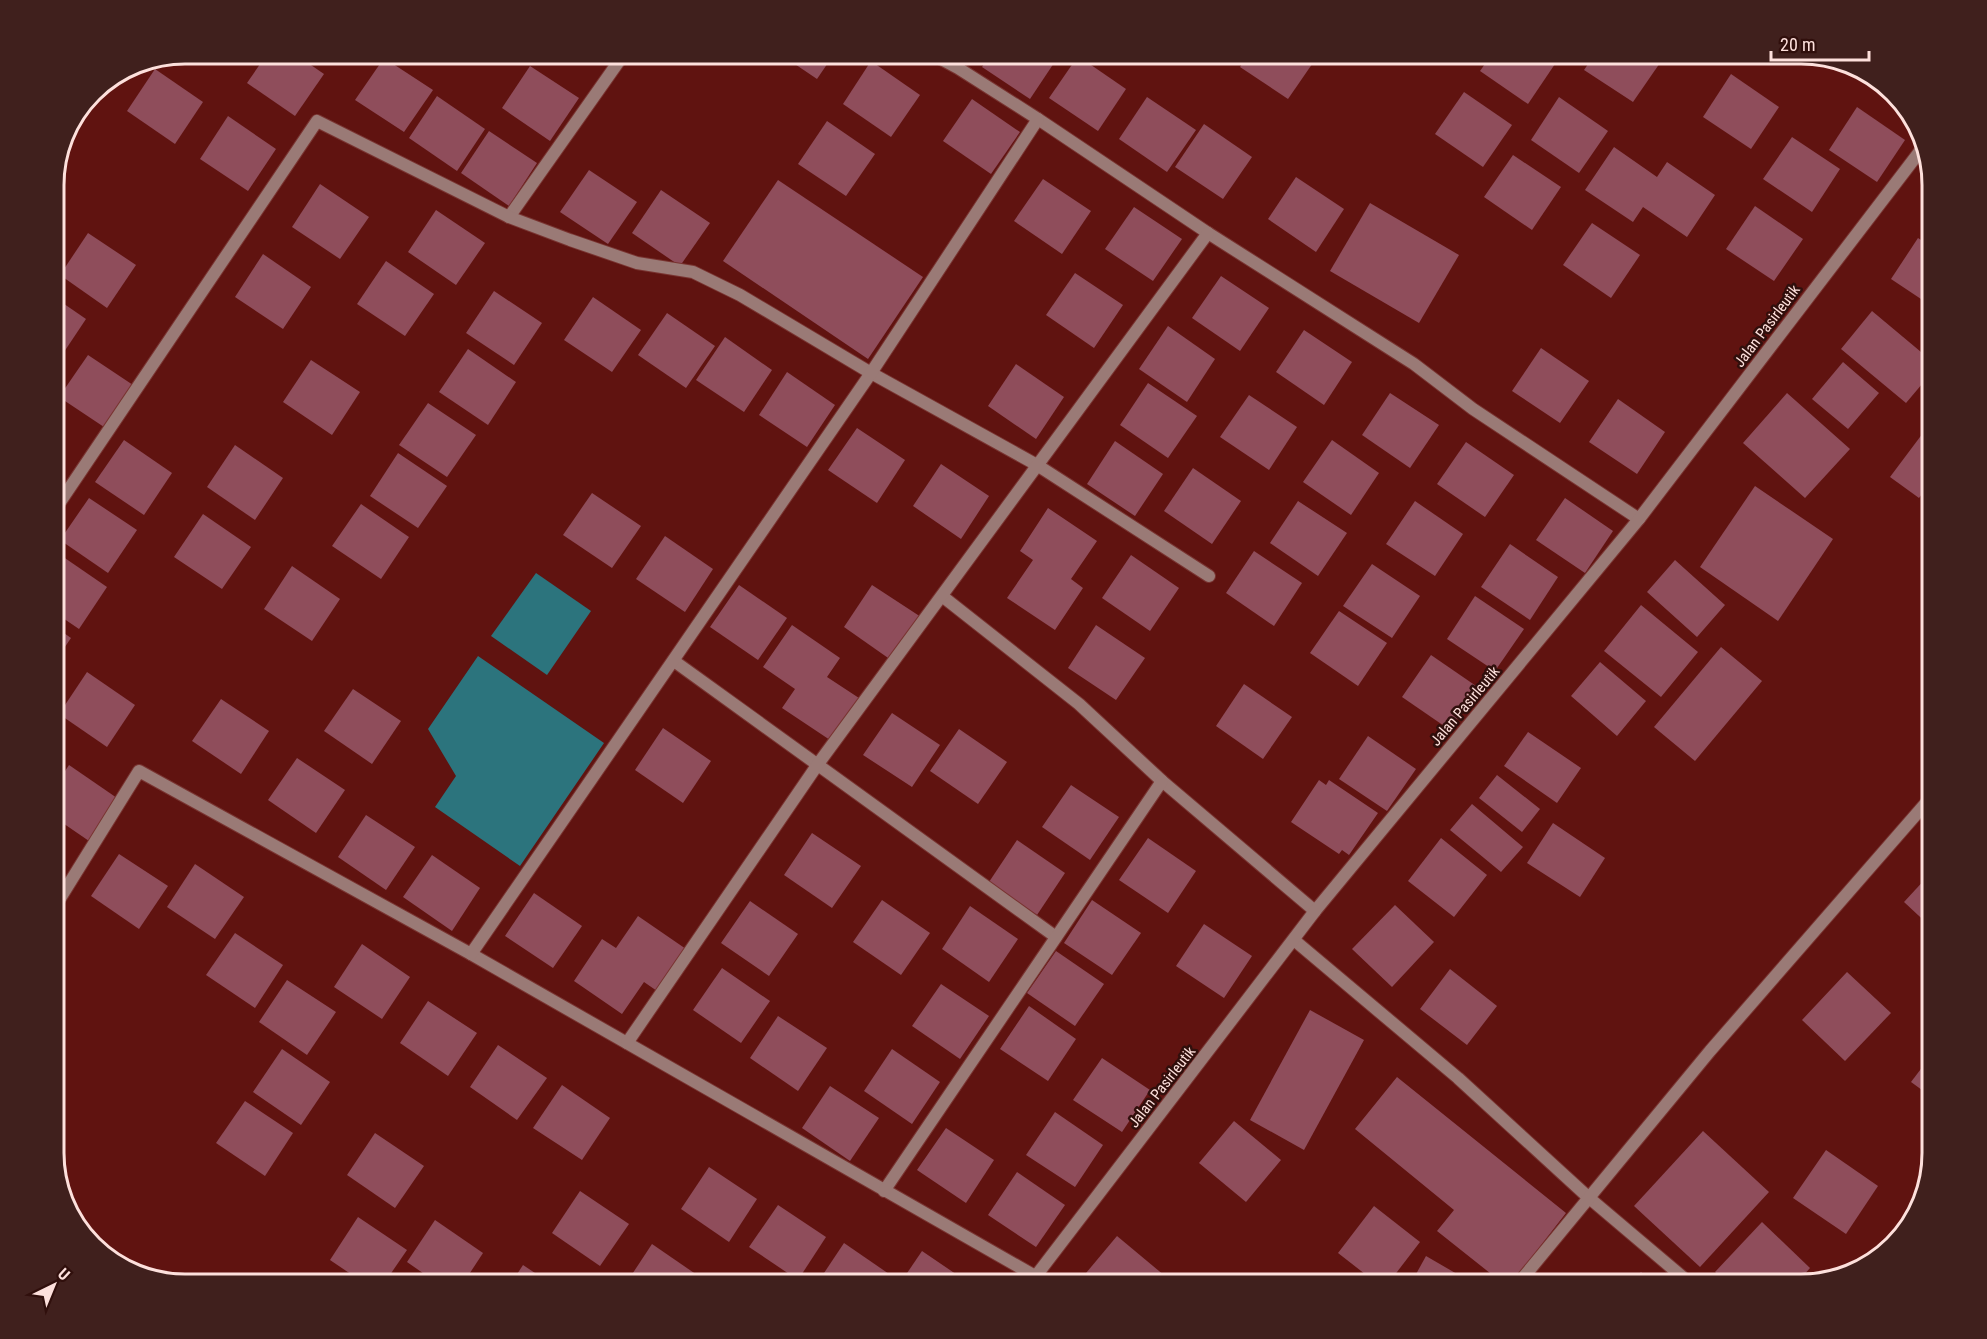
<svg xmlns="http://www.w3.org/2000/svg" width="1987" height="1339" font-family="'Roboto Condensed',sans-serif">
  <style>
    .water { fill: #2c747d }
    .building { fill: #8f4d5b }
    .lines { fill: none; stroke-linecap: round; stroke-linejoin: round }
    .street-casing { stroke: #793431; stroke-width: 14 }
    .street { stroke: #9a7a76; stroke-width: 12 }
    .labels { text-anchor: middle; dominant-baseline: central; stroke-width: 5; stroke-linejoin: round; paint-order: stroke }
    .street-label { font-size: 15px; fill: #fde0dc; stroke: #300f0c }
    .rim { fill: none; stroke: #fde0dc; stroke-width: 3 }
  </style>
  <rect width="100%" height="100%" fill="#601310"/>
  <g class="water">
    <path d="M536,573l55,38 -44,64 -56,-39z"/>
    <path d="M478,656l126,87 -84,123 -85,-59 21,-31 -28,-47z"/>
  </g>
  <g class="building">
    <path d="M267,54h28l29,20 -29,42 -48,-33z"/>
    <path d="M780,54h54l-17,25z"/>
    <path d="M991,54h63l4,3 -28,42 -48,-32z"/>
    <path d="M1249,54h63l5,3 -29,42 -48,-32z"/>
    <path d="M1432,54h18l-5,8z"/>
    <path d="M1492,54h54l11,7 -29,43 -48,-33z"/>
    <path d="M1595,54h58l9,6 -29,42 -49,-32z"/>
    <path d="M1078,56l48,33 -28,42 -49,-33z"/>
    <path d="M384,58l49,32 -29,42 -49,-32z"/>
    <path d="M871,61l49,34 -29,42 -48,-33z"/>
    <path d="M530,66l49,32 -29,43 -48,-33z"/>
    <path d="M155,69l48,33 -28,42 -48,-33z"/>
    <path d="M1731,74l48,33 -28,42 -48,-32z"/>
    <path d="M1464,92l48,33 -29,42 -48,-33z"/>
    <path d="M437,96l48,33 -28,42 -48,-33z"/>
    <path d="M1147,97l49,33 -29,42 -48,-33z"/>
    <path d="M1559,97l49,34 -29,42 -48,-33z"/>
    <path d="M972,99l48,33 -29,42 -48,-33z"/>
    <path d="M1857,107l48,33 -28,42 -48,-32z"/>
    <path d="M228,116l48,33 -28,42 -48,-32z"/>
    <path d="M827,121l48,33 -29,42 -48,-32z"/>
    <path d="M1204,124l48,33 -29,42 -48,-32z"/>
    <path d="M489,131l48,32 -28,43 -48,-33z"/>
    <path d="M1792,137l48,32 -28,43 -49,-33z"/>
    <path d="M1614,147l43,30 10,-15 48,33 -28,42 -44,-30 -10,15 -48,-32z"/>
    <path d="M1513,155l48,32 -29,43 -48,-33z"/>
    <path d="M589,170l48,32 -29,42 -48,-32z"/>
    <path d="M1296,177l48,32 -28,43 -48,-33z"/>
    <path d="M1043,179l48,32 -29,43 -48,-33z"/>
    <path d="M778,180l145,97 -55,82 -145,-98z"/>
    <path d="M320,184l49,33 -29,42 -48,-32z"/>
    <path d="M661,190l49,33 -30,43 -48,-33z"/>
    <path d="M1370,203l89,52 -40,68 -89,-52z"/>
    <path d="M1755,206l48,33 -29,42 -48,-32z"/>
    <path d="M1134,207l48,32 -29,42 -48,-32z"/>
    <path d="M436,210l49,33 -29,42 -48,-33z"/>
    <path d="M1592,223l48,32 -29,43 -48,-33z"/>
    <path d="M88,233l48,32 -29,43 -47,-33z"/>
    <path d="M1918,238l15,10v59l-42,-28z"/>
    <path d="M263,254l48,33 -28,42 -48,-32z"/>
    <path d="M386,261l48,33 -29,42 -48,-32z"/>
    <path d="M1075,273l48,32 -29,43 -48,-33z"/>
    <path d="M1221,276l48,32 -29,43 -48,-33z"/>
    <path d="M494,291l48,32 -28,42 -48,-32z"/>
    <path d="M54,297l32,22 -28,42 -4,-2z"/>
    <path d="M593,297l48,33 -29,42 -48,-32z"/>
    <path d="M1872,311l61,51v9l-27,32 -65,-54z"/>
    <path d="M667,313l48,33 -29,42 -48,-33z"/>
    <path d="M1168,326l47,33 -28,43 -48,-33z"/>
    <path d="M1304,330l48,32 -28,43 -48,-33z"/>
    <path d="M725,337l47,33 -28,42 -48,-32z"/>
    <path d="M1541,348l48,33 -29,42 -48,-32z"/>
    <path d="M468,349l48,33 -28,43 -49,-33z"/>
    <path d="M88,355l48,32 -29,42 -48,-32z"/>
    <path d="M311,360l49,32 -28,43 -49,-33z"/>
    <path d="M1843,362l36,31 -31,36 -36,-30z"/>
    <path d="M1016,364l48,33 -28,42 -48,-33z"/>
    <path d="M787,372l48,33 -28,42 -48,-32z"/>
    <path d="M1148,383l49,33 -29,42 -48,-33z"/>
    <path d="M1390,393l49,32 -29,43 -48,-33z"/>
    <path d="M1787,393l63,56 -45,49 -62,-55z"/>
    <path d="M1249,395l48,32 -28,43 -49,-33z"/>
    <path d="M1618,399l47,33 -28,42 -48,-32z"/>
    <path d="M428,403l48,32 -29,42 -48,-32z"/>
    <path d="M857,428l48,32 -28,43 -49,-33z"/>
    <path d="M1923,433l10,7v40l-14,18 -29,-21z"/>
    <path d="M124,440l48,33 -28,42 -49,-33z"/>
    <path d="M1332,440l47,33 -28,42 -48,-33z"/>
    <path d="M1115,441l48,33 -28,42 -48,-32z"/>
    <path d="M1466,442l48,33 -29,42 -48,-33z"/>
    <path d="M235,445l48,33 -28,42 -48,-33z"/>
    <path d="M398,453l49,33 -29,42 -48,-32z"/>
    <path d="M941,464l48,32 -28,43 -48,-33z"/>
    <path d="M1193,468l48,33 -29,43 -48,-33z"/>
    <path d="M1755,486l78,53 -55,82 -78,-54z"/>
    <path d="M592,493l49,33 -29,42 -49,-33z"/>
    <path d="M89,498l48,32 -29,43 -48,-33z"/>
    <path d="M1565,498l48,33 -28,42 -49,-33z"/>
    <path d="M1298,501l49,32 -29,43 -48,-33z"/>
    <path d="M1415,501l48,33 -28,42 -49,-32z"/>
    <path d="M361,504l48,33 -28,42 -49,-33z"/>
    <path d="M1048,508l49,33 -26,38 12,9 -28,42 -48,-32 26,-38 -13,-9z"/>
    <path d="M203,514l48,33 -29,42 -48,-32z"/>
    <path d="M665,536l48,33 -28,43 -49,-33z"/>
    <path d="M1510,544l48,33 -28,43 -49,-33z"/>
    <path d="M1254,551l48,32 -28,43 -48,-33z"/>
    <path d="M59,554l48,33 -28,42 -25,-17v-51z"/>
    <path d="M1131,555l48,33 -29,43 -48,-33z"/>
    <path d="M1675,560l50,45 -28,32 -50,-45z"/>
    <path d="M1372,564l48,32 -28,42 -49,-32z"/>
    <path d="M292,566l48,33 -28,42 -48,-32z"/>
    <path d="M739,585l48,33 -29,42 -48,-33z"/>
    <path d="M872,585l49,32 -30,43 -47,-33z"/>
    <path d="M1475,596l49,33 -29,42 -48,-32z"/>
    <path d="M1641,605l57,47 -37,45 -57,-46z"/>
    <path d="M1339,611l48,32 -29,43 -48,-33z"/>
    <path d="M792,625l48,33 -13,19 32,21 -29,42 -48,-32 13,-19 -32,-22z"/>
    <path d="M1096,625l49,33 -29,42 -48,-32z"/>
    <path d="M54,626l17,12 -17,25z"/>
    <path d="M1721,647l41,34 -67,80 -41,-34z"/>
    <path d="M1431,655l48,33 -29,42 -48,-33z"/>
    <path d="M1600,662l46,39 -29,35 -46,-40z"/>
    <path d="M87,672l48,33 -28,42 -48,-33z"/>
    <path d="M1244,684l48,33 -29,42 -47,-33z"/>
    <path d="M353,689l48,32 -29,43 -48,-33z"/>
    <path d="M221,699l48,32 -28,43 -49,-33z"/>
    <path d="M892,713l48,32 -28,42 -49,-32z"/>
    <path d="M663,728l48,33 -28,42 -48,-33z"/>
    <path d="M959,729l48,33 -29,42 -48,-33z"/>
    <path d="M1528,732l53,36 -24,35 -53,-37z"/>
    <path d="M1368,736l48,33 -29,42 -48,-32z"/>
    <path d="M297,758l48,32 -29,43 -48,-33z"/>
    <path d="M69,765l48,33 -28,43 -35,-24v-29z"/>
    <path d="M1497,775l43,34 -18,23 -43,-34z"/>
    <path d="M1319,780l7,5 3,-5 49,33 -29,42 -7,-5 -3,4 -48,-32z"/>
    <path d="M1071,785l48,32 -29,43 -48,-33z"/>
    <path d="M1472,804l51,43 -22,25 -51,-42z"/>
    <path d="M366,815l49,32 -29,43 -48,-33z"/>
    <path d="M1553,823l52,35 -25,39 -53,-34z"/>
    <path d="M812,833l49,33 -29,42 -48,-33z"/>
    <path d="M1148,838l48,33 -28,42 -49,-33z"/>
    <path d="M1441,838l46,37 -33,42 -46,-36z"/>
    <path d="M1017,840l48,33 -28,42 -48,-33z"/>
    <path d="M119,854l49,32 -29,43 -48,-33z"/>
    <path d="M432,855l48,33 -28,43 -49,-34z"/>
    <path d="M195,864l49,33 -29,42 -48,-32z"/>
    <path d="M1928,876l5,5v48l-29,-27z"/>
    <path d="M534,893l48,33 -29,42 -48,-32z"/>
    <path d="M882,900l48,33 -29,42 -48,-33z"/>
    <path d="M1092,900l49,33 -29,42 -48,-32z"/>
    <path d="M750,901l48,33 -29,42 -48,-33z"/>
    <path d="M1395,905l39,37 -42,45 -40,-38z"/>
    <path d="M970,906l48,33 -29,43 -47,-33z"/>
    <path d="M638,916l48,33 -29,42 -13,-9 -22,32 -48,-33 28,-42 14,9z"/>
    <path d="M1204,924l48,32 -28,42 -48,-32z"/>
    <path d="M235,933l48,32 -28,43 -49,-33z"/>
    <path d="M362,944l48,33 -28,42 -48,-32z"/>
    <path d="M1056,951l48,33 -29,42 -48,-33z"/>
    <path d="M722,968l48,33 -29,42 -48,-33z"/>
    <path d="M1450,969l47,37 -30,39 -47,-36z"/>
    <path d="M1847,972l44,41 -46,48 -43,-41z"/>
    <path d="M287,980l49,32 -29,43 -48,-33z"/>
    <path d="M941,984l48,32 -29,43 -48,-33z"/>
    <path d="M428,1001l49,32 -29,43 -48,-33z"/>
    <path d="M1029,1006l47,33 -28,42 -48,-32z"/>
    <path d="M1310,1010l54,30 -60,110 -54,-30z"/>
    <path d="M778,1016l49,32 -29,43 -48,-33z"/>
    <path d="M498,1045l49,33 -30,42 -47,-33z"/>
    <path d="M282,1049l48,33 -29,43 -48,-33z"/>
    <path d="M892,1049l48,33 -28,42 -48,-33z"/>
    <path d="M1933,1053v45l-22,-16z"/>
    <path d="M1102,1058l48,32 -28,42 -49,-32z"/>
    <path d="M1397,1077l169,136 -56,72h-5l-68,-54 17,-21 -99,-81z"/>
    <path d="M562,1085l48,33 -28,42 -49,-32z"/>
    <path d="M830,1086l49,32 -29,43 -48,-33z"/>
    <path d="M245,1101l48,32 -28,43 -49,-33z"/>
    <path d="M1055,1112l48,33 -28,42 -49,-32z"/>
    <path d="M1234,1121l47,39 -35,42 -47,-39z"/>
    <path d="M946,1128l48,32 -28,43 -49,-33z"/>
    <path d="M1703,1131l66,61 -69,75 -66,-61z"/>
    <path d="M375,1133l49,33 -29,42 -48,-33z"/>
    <path d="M1826,1150l52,36 -32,48 -53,-36z"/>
    <path d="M709,1167l48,32 -28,43 -48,-33z"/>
    <path d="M1017,1172l48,33 -29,42 -48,-32z"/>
    <path d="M580,1191l49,33 -29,42 -48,-33z"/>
    <path d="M778,1205l48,32 -28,43 -49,-33z"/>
    <path d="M1374,1206l46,36 -33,43h-8l-41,-32z"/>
    <path d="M358,1217l49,33 -24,35h-16l-37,-25z"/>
    <path d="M435,1220l48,33 -21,32h-22l-33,-23z"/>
    <path d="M1762,1222l48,46 -15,17h-66l-14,-13z"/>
    <path d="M1117,1236l54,45 -4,4h-91z"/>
    <path d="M844,1243l48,33 -6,9h-70z"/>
    <path d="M652,1244l48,33 -5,8h-70z"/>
    <path d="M922,1251l50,34h-73z"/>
    <path d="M1426,1256l50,29h-66z"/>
    <path d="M523,1265l30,20h-43z"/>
    <path d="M1641,1272l14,13h-27z"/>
  </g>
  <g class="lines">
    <defs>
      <g id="street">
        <path d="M1038,119l170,114 206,131 59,45 166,110"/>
        <path d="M509,217l115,-163"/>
        <path d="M54,511l263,-390 192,96 61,23 67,23 56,9 47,23 131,78 166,92 172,111"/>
        <path d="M942,596l137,108 83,77 153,130"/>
        <path d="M674,661l382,276"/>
        <path d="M54,908l85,-137 332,183 564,322 11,9"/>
        <path d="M1294,940l164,138 130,119 104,88"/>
        <path d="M471,954l400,-581 167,-254 -80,-51 -26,-14"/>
        <path d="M627,1043l191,-279 390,-531"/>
        <path d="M884,1191l278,-410"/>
        <path d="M1029,1285l286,-374 324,-392 285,-373"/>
        <path d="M1517,1285l193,-234 223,-256"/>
      </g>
    </defs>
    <use href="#street" class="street-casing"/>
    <use href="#street" class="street"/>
  </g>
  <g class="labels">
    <g class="street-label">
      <text transform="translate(1767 326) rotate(-53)">Jalan Pasirleutik</text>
      <text transform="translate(1465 706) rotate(-50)">Jalan Pasirleutik</text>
      <text transform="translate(1162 1087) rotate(-52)">Jalan Pasirleutik</text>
    </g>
  </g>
  <path d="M0 0H1987V1339H0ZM185 64H1801A121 121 0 0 1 1922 185V1153A121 121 0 0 1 1801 1274H185A121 121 0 0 1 64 1153V185A121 121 0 0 1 185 64Z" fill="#40201d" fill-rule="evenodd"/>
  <path class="rim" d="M185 64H1801A121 121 0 0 1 1922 185V1153A121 121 0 0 1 1801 1274H185A121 121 0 0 1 64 1153V185A121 121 0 0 1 185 64Z"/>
  <g transform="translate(54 1285) rotate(43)" stroke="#300f0c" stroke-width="4.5" paint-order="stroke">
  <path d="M0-4.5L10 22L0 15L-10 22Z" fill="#fde0dc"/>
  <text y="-9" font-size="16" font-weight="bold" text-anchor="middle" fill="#fde0dc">U</text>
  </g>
  <path d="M1771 51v9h98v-9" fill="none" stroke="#fde0dc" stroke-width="3"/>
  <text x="1780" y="51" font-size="18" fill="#fde0dc" stroke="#300f0c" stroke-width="4.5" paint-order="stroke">20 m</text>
</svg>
